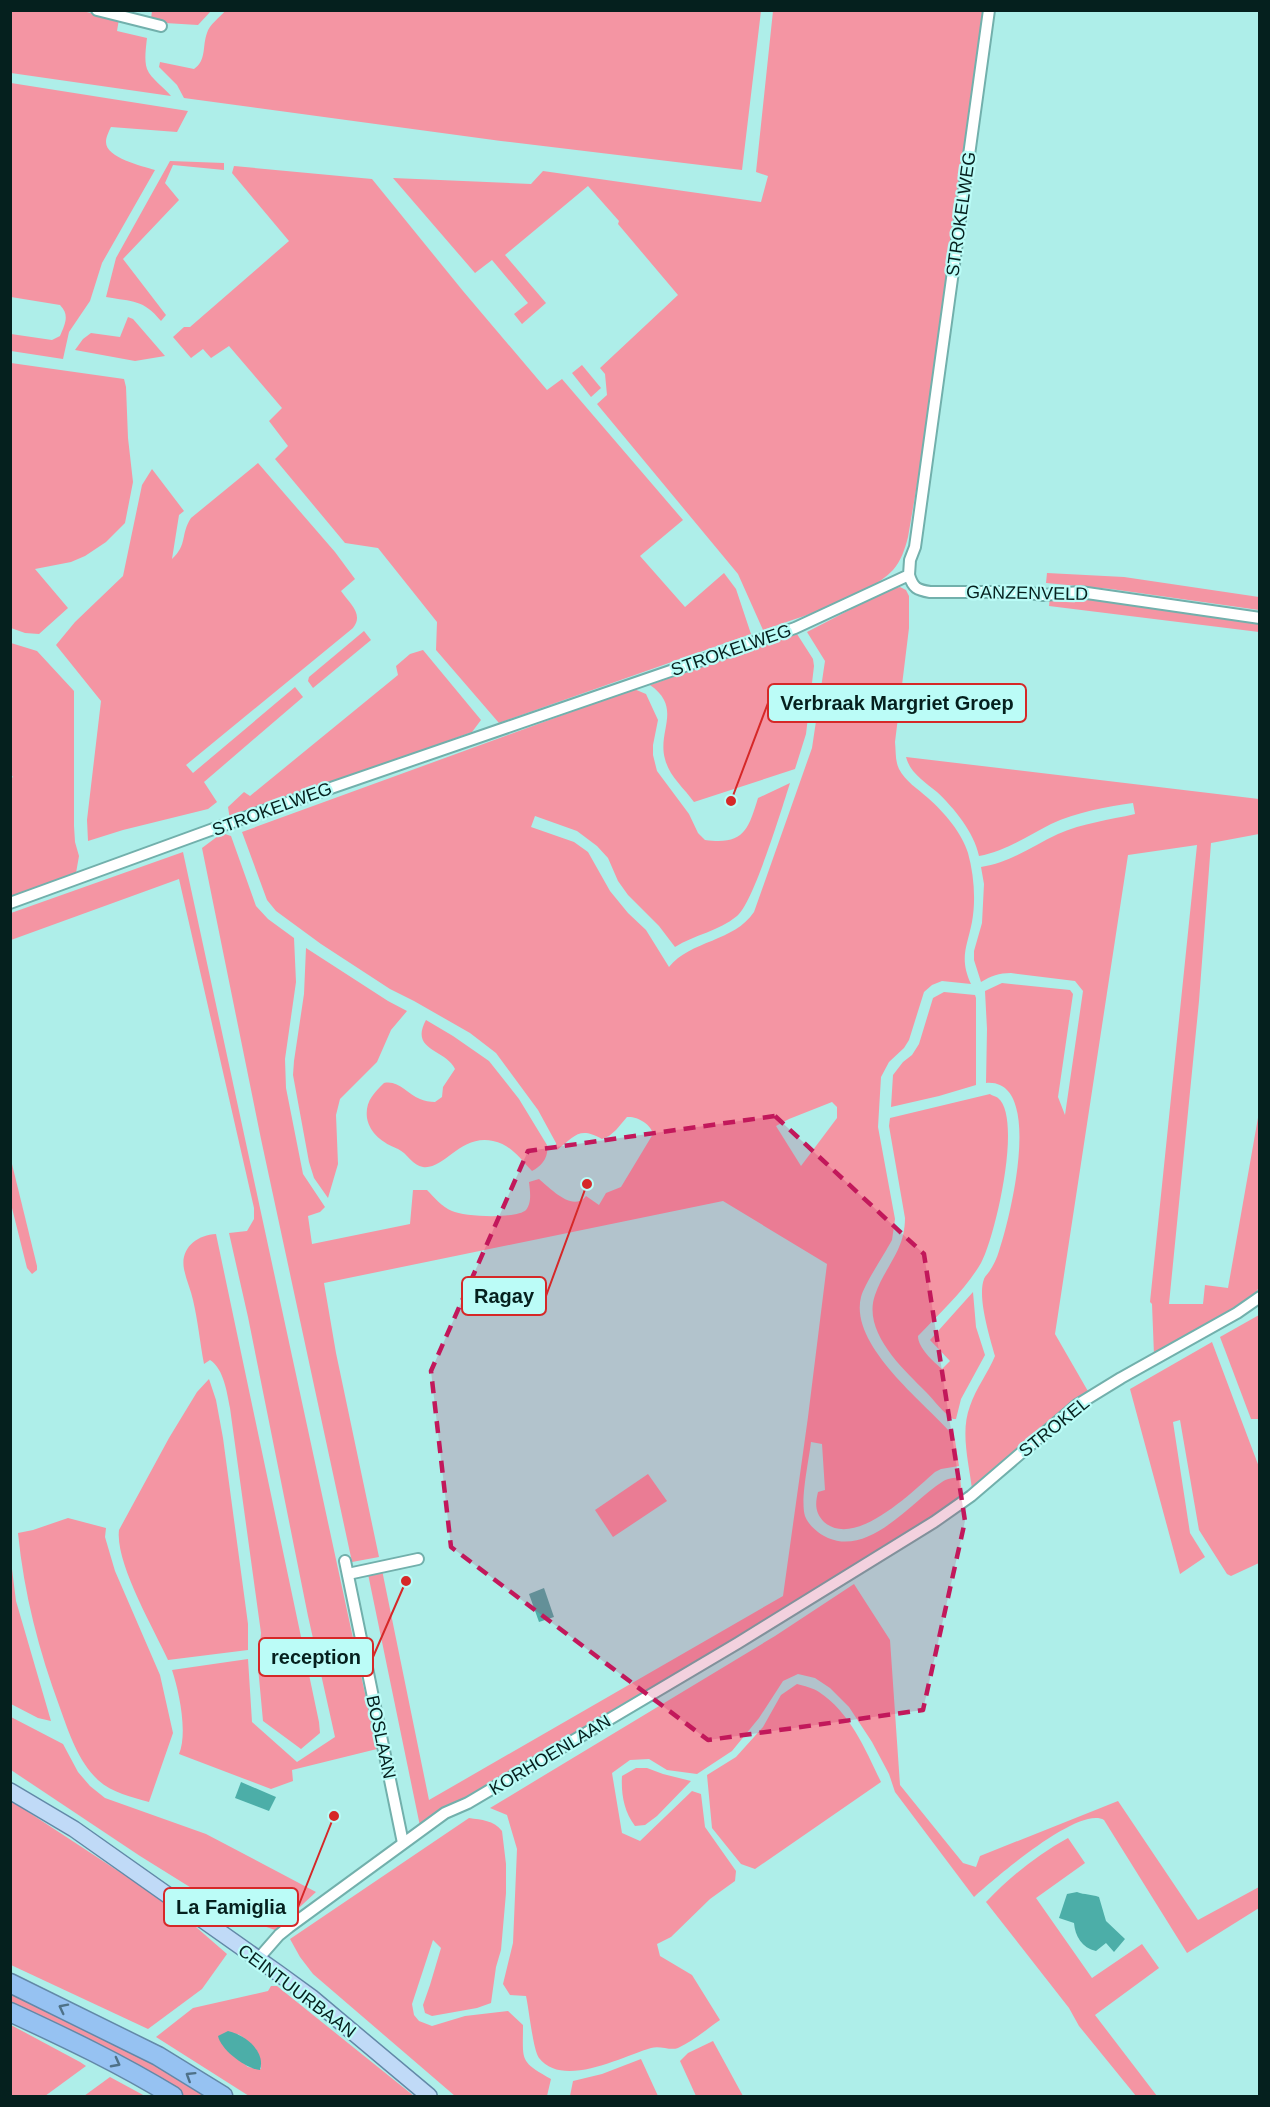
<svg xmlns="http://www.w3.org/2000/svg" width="1270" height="2107" font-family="Helvetica,sans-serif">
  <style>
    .green { fill: #f495a3; fill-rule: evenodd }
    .water { fill: #4caea8 }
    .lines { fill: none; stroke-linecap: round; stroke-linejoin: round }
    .street-casing { stroke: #72b0ac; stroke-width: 14 }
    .primary-casing { stroke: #6389a8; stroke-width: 18 }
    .highway-casing { stroke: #6389a8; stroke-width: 21 }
    .street { stroke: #fff; stroke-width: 10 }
    .primary { stroke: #c0daf7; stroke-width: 15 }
    .highway { stroke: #96c2f2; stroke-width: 18 }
    .oneway { stroke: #4e7188 }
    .marked { fill: #c2185b; fill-opacity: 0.2; stroke: #c2185b; stroke-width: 4.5; stroke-dasharray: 12 8; stroke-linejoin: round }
    .labels { text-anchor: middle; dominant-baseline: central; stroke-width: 4.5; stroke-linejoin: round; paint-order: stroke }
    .street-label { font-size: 18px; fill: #05201e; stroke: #bbfcf7 }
    .leader { fill: none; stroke: #d62828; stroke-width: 2 }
    .callout-dot { fill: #d62828; stroke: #bbfcf7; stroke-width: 2 }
    .callout { fill: #bbfcf7; stroke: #d62828; stroke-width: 2 }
    .callout-label { font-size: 20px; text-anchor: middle; font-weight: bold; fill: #05201e }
  </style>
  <rect width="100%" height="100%" fill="#aeeee9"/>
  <g class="green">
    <path d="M226,10l535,1 -19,159 -241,-29 -317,-43 -7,-13 -18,-18 1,-5 34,7c13,-9 8,-23 13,-36 2,-8 13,-16 19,-23z"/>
    <path d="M11,11h71l37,8 -2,12 30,7c-1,9 -3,22 0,31 4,10 17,18 24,27l-160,-23z"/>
    <path d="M152,11h59l-13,14 -33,-2 -14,-4z"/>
    <path d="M773,11h211l-51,381 -25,145c-3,12 -7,24 -15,33 -25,27 -95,48 -130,60l-25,-56 -141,-170 10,-9 -2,-21 -5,-6 78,-73 -60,-71 1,-3 -31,-35 -83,69 41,48 -24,21 -8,-10 14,-11 -36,-43 -17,13 -82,-95 138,6 12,-13 218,31 7,-26 -12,-4z"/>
    <path d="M11,83l177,28 -11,21 -66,-5c-2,4 -5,10 -5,15 0,16 36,24 49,28l-53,93 -12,38 -21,31 -6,27 -52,-8v-17l41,6 8,-4c5,-12 10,-21 0,-31l-49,-8z"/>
    <path d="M170,161l54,2v7l-51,-5 -8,18 14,17 -56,59 43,56 -5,6c-18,-22 -28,-19 -55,-24l10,-39z"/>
    <path d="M234,166l138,13 91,112 84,99 15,-11 121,141 -43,36 45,51 39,-34 12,16 15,45 -252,89 -63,-73 1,-28 -59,-74 -33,-5 -70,-84 13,-13 -19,-25 13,-13 -53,-62 -18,12 -8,-9 -12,9 -18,-21 11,-10h6l99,-86 -57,-68z"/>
    <path d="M128,317l5,2 32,37 -30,5 -60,-11 8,-11 8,-6 29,4z"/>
    <path d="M11,363l113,16 2,8 2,51 5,44 -8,41 -19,19 -21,14 -14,6 -36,7 33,39 -29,26 -14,-1 -14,-5z"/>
    <path d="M582,365l19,23 -10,9 -19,-24z"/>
    <path d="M258,463l77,89 20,27 -14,12c9,13 23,23 12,37l-167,137 7,8 102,-86 8,10 -99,85 13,20 -9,7 -85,21 -35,11 -1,-21 14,-119 -45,-56 19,-23 48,-46 19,-91 10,-16 32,42 -5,4 -7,44c16,-15 8,-24 19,-41z"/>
    <path d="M1047,573l77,4 135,20v13l-148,-21 -65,-6z"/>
    <path d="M900,587l6,3 3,6v32l-14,114c1,9 0,19 4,27 6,12 19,20 29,29 16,14 34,35 40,55 6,22 8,47 4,69 -5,25 -13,36 -1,62l-29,-3 -10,4 -8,7 -15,48 -5,8 -15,14 -8,15 -3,50 17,92 -3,21c-8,15 -27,43 -31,57 -12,48 63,105 91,137l3,6 4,26 -18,3 -6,3c-23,20 -80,77 -111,50 -9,-9 -9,-18 -6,-30l7,-2 -3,-46 -11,-2c-2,18 -11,58 -6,74 3,9 14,18 23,22 42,18 83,-36 114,-56 5,-4 12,-4 18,-5l2,19 -159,104 -249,149 -40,19 -94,58 -52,-252 14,-4 47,230 354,-204 25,-179 19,-153 -104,-63 -399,82 12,70 43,204 -27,5 -91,-423 -59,-291 20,-15 9,3 25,70 12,13 26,19 2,44 -11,77 1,29 17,86 22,33 -5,5 -12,4 4,28 98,-20 3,-34h14c7,7 15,17 25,21 12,6 65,8 74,-1 6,-7 4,-19 3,-28l10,-3c11,9 34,34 47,17l13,9 7,-12 15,-6 32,-53c-2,-10 -16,-18 -26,-17l-11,13 -7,6 -7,3c-23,-13 -27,-3 -45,11l-1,-7 -18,-33 -42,-57 -26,-20 -56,-32 -24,-12 -69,-45 -45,-33 -9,-11 -25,-68 392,-143 12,5 12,26 -5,25v10l4,16 32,43 9,19 7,7c38,5 43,-9 53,-42l32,-15c-8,25 -37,121 -53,133 -18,15 -43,19 -62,31l-16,-21 -31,-31 -10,-14 -10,-23 -11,-12 -20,-15 -42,-15 -4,11 43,15 14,10 22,39 18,22 18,17 23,37c22,-27 65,-25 85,-55l58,-164 13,-87 -18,-29 79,-41zM832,1102l5,5v11l-36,48 -25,-40 13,-7z"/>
    <path d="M1050,596l83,7 126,19v10l-210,-26z"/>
    <path d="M364,631l7,9 -58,48 -5,-7 1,-4z"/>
    <path d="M797,634l16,25 1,7 -8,68 -11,35 -101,33c-10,-14 -25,-26 -29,-43 -8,-28 18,-51 -15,-74z"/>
    <path d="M11,643l26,8 37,40v135l1,16 4,14 -3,17 -4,2 -61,23 -1,-119 3,-2 -3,-4z"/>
    <path d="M423,650l58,70 -9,12 -242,88 -2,-13 16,-15 6,4 148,-121 -2,-9 14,-12z"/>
    <path d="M906,757l353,42v35l-48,9 -12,158 -30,303h34l2,-19 23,3 31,-176v175l-6,11 -99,57 -2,-51 -2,-2 47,-457 -69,10 -73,479 34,59 -117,96c-3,-26 -12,-57 -2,-83 6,-18 18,-33 25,-50 -5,-18 -18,-59 -11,-77 0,-1 4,-6 5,-7 4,-6 8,-14 10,-21 10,-29 47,-173 -13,-168l1,-54 -2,-38 17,-8 68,7 3,4 -15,103 7,18 18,-124 -8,-10 -64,-8c-12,0 -20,3 -30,9l-7,-22v-9l8,-28 2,-39 -3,-17c29,-4 51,-21 77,-33 25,-11 51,-14 77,-20l-2,-11c-28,4 -56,9 -82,21 -24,12 -45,27 -72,32 -5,-24 -25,-48 -42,-64 -12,-10 -27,-19 -31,-35z"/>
    <path d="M183,852l194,897 -85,21 1,11 -22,8 -92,-35c9,-21 0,-63 -7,-84l76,-11 4,63 45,40 38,-25 -27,-121 -60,-299 -19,-84 18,-2 7,-12v-11l-75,-329 -168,61v-27z"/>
    <path d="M306,948l82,53 19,10 -16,19 -14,32 -37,37 -4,16 2,49 -10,34 -14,-20 -5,-16 -16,-87 1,-14 10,-67z"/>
    <path d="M944,992l31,3 1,3v87l-37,11 -48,11 2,-32 10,-13 9,-7 7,-11 14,-46z"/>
    <path d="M426,1020l27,16 36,25 30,38 28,46c2,12 -5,21 -15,26 -12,-12 -20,-26 -39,-30 -33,-7 -48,29 -70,26 -10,-1 -16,-14 -25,-18 -15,-6 -28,-15 -31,-31 -2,-16 6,-24 17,-35 15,-3 23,11 36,16 4,2 10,3 15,3l7,-5 1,-10 12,-18c-9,-20 -46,-18 -29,-49z"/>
    <path d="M990,1094c1,1 7,3 8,4 25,20 -3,140 -17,165 -15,26 -42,51 -63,73 0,12 15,25 24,33l8,-8 -20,-21 43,-48 3,35 9,28 -24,44 -5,20h-3c-11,-7 -18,-18 -27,-27 -23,-23 -64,-60 -51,-97 10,-29 30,-44 30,-77l-16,-92 1,-8z"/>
    <path d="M11,1160l26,106v4l-5,4 -5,-6 -16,-64z"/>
    <path d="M216,1234l103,488 1,11 -19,16 -38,-28 -5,-54 3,-34 -31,-225c-3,-15 -6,-39 -20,-48l-6,4c-4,-21 -6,-43 -11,-64 -2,-10 -7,-20 -9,-31 -4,-21 13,-34 32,-35z"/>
    <path d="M1259,1315v104h-8l-31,-82z"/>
    <path d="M1212,1342l47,125v96l-28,13 -4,-2 -28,-44 -19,-110 -7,2 17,111 15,24 -25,17 -50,-185z"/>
    <path d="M209,1379l7,21 7,38 25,186v26l-80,10c-14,-31 -53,-97 -49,-130l50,-92 28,-46z"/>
    <path d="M648,1474l19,27 -54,36 -18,-27z"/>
    <path d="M68,1518l38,10 -1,9 10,34 45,104 13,58 -24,69c-17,-5 -37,-9 -51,-22 -20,-19 -29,-47 -38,-72 -21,-57 -36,-114 -42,-175l15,-3z"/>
    <path d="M11,1561l5,40 35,120 -13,-3 -27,-14z"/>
    <path d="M854,1584l36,56 10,145 63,78 13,4 4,-11 138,-55 80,119 61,-33v21l-72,45 -83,-133c-25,-15 -110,59 -130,77l-79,-105 -6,-18 -17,-32 -23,-35 -19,-19 -15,-10 -17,-4 -15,7 -24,37 -27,33 -35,23 -30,-4 -18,-11 -19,1 -18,13 10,60 18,8 52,-50 9,3 4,33 31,44 -1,10 -25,18 -39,38 -14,7 3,12 32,19 28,45c-13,9 -27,21 -42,28 -8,3 -18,-3 -27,0 -28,8 -88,41 -112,10 -6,-8 -10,-49 -13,-62l-16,-1 -7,-11 10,-41 4,-94 -10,-34 -17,-7 285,-172z"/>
    <path d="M797,1684c7,2 16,4 22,8 31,20 47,59 62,90l-126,87 -14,-5 -29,-36 -5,-53 29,-18 27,-30 18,-32z"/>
    <path d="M11,1717l52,27 15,28 12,14 15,12 101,36 110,58 -41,38 -37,-13 -98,-61 -129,-86z"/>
    <path d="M636,1768h11l16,6 28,7 -34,35 -12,9 -10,1c-11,-14 -14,-32 -13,-50z"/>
    <path d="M10,1800l163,107 54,47 -25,35 -54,40 -137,-64z"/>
    <path d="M469,1818c13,2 24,2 33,13l4,33v29l-5,57 -5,17 -5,36 -14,5 -45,8 -7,-3 -2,-8 7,-20 11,-37 -8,-8 -21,64 2,11 5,6 13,5 33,-10 43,-5 15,14c0,36 -4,36 28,54l-4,17h-92l-142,-122 -13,-17 -10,-18z"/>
    <path d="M1068,1838l17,25 -49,35 56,80 50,-34 17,24 -64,47 62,81h-21l-57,-70 -10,-18 -83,-106c25,-26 51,-47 82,-64z"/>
    <path d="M271,1986h6l137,110h-165l-93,-59 37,-29 75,-17zM238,2034c12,7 23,20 23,35l-13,-2 -6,-5z"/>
    <path d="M10,1991l101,49 99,56h-25l-47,-28 -127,-65z"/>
    <path d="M11,2025l69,37 6,4 -41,30h-34z"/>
    <path d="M713,2041l30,55h-47l-16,-35 8,-8z"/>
    <path d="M641,2059l17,37h-88l3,-15 29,-7z"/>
    <path d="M110,2077l35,19h-61z"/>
  </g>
  <g class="water">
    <path d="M544,1588l10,29 -15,5 -10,-28z"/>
    <path d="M241,1782l35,15 -7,14 -34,-13z"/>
    <path d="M1077,1892c8,3 14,2 22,5l7,24 19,18 -11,13 -8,-9 -10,8c-14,-3 -21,-15 -22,-28l-15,-5 8,-24z"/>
    <path d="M228,2031c17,4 38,20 32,39 -14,-1 -39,-20 -42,-34z"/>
  </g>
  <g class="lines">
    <defs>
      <g id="street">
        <path d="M97,10l64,16"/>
        <path d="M909,575c4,13 8,15 21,17h93l20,3 37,-3 180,26"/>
        <path d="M10,903l228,-83 557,-192 114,-53 1,-15 5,-13 74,-537"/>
        <path d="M345,1561l58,282"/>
        <path d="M348,1574l70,-15"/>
        <path d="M258,1959l21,-24 10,-8 156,-114 23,-10 270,-160 196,-121 37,-26 106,-91 44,-27 116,-65 23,-16"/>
      </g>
      <path id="primary" d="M10,1791l64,38 204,144 33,24 118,99"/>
      <g id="highway">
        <path d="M10,1983l148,73 65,40"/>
        <path d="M10,2012c56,26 111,52 163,84"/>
      </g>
    </defs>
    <use href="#street" class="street-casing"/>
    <use href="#primary" class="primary-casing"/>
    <use href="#highway" class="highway-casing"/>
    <use href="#street" class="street"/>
    <use href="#primary" class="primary"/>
    <use href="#highway" class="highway"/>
  </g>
  <defs><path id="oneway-chevron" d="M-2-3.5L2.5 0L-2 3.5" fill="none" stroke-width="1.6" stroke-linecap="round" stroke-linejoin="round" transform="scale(1.5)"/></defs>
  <g class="oneway">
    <use href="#oneway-chevron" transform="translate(63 2008) rotate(-153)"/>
    <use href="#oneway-chevron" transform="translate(116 2063) rotate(28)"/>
    <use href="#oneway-chevron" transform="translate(190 2076) rotate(-148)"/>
  </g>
  <path class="marked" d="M775,1116l149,138 41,267 -42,189 -215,30 -257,-193 -20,-176 97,-220z"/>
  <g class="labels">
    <g class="street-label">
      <text transform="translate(961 214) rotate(-82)">STROKELWEG</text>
      <text transform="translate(1027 593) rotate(1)">GANZENVELD</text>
      <text transform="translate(731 650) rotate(-19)">STROKELWEG</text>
      <text transform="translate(272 809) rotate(-20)">STROKELWEG</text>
      <text transform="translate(1054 1427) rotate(-39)">STROKEL</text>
      <text transform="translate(381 1737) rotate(78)">BOSLAAN</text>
      <text transform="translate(550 1755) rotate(-31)">KORHOENLAAN</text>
      <text transform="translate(297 1991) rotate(37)">CEINTUURBAAN</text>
    </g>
  </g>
  <path class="leader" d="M731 801L768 703M587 1184L546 1296M406 1581L373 1657M334 1816L298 1907"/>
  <g class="callout-dot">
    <circle cx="731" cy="801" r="6"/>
    <circle cx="587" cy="1184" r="6"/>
    <circle cx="406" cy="1581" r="6"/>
    <circle cx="334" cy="1816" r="6"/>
  </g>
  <g class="callout">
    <rect x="768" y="684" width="258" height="38" rx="6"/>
    <rect x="462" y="1277" width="84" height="38" rx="6"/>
    <rect x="259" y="1638" width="114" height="38" rx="6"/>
    <rect x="164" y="1888" width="134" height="38" rx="6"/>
  </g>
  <g class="callout-label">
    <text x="897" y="710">Verbraak Margriet Groep</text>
    <text x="504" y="1303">Ragay</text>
    <text x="316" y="1664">reception</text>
    <text x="231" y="1914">La Famiglia</text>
  </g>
  <rect width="1270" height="2107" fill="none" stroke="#05201e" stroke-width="24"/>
</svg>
